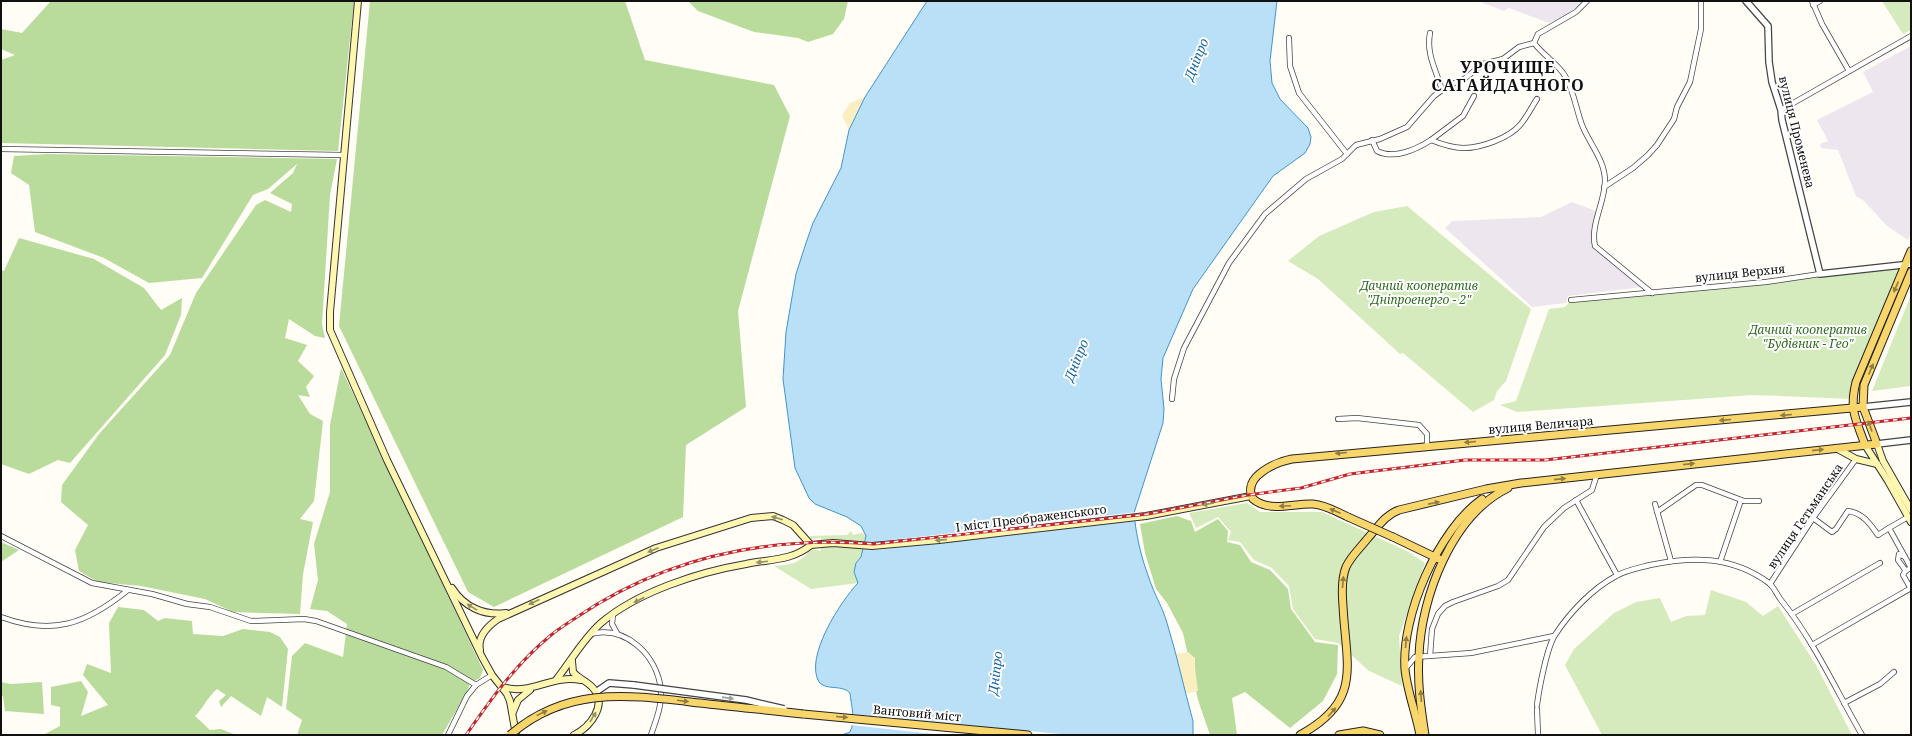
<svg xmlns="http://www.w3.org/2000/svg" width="1912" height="736" font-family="'Noto Serif',serif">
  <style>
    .industrial { fill: #eee6ef }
    .green { fill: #d5ebbd }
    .forest { fill: #b9dc9c }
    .sand { fill: #fbeec1 }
    .water { fill: #b9e0f7; stroke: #3f96cf }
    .pier { fill: #fffdf5 }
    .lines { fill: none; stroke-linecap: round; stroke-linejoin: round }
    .minor-casing { stroke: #444; stroke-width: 6 }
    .tertiary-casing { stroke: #444; stroke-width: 8 }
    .secondary-casing { stroke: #333; stroke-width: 8 }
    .primary-casing { stroke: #222; stroke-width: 9 }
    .minor { stroke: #fff; stroke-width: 4.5 }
    .tertiary { stroke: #fff; stroke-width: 5.5 }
    .secondary { stroke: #fff6b0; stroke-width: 6 }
    .primary { stroke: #f9d66b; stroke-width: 7 }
    .rail-casing { stroke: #c4262e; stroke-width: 3 }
    .rail { stroke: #fff; stroke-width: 1.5; stroke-dasharray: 4.5; stroke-linecap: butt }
    .tertiary-bridge-casing { stroke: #444; stroke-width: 8; stroke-linecap: butt }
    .primary-bridge-casing { stroke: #222; stroke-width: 9; stroke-linecap: butt }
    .tertiary-bridge { stroke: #fff; stroke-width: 5.5 }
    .primary-bridge { stroke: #f9d66b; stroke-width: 7 }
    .oneway { fill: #917d42 }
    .oneway2 { fill: #948f68 }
    .oneway3 { fill: #a0a0a0 }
    .labels { text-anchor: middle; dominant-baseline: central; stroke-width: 4; stroke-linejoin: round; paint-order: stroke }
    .street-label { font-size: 12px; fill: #111; stroke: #fff }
    .park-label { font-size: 12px; font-style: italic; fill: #2f6b1f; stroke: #fff }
    .water-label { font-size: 13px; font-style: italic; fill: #1768a6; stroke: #fff }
    .district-label { font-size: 16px; font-weight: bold; letter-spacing: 1px; fill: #111; stroke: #fff }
  </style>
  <rect width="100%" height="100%" fill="#fffdf5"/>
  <g class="industrial">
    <path d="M1478,1h106l-17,14 -18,8 -40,-15 -5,3z"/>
    <path d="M1911,46v187l-3,7 -21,-14 -23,-25 -8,-5 -18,-46 -17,-2 -1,-4 8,-3 -11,-21 56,-28 -10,-20z"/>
    <path d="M1572,202l24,9 -5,26 3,11 48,39 -74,9 -2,7 -34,4 -87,-79 7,-7 89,-4z"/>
  </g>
  <g class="green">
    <path d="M1882,1h29v29l-8,4z"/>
    <path d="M1407,206l124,103 -25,72 -9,10 -3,9 -21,12 -70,-59 -3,1 -82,-75 -30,-18 31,-25 55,-24z"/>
    <path d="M1905,264l-53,135 -99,-4 -236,17 -17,-7 16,-4 33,-92 16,-2 6,-7z"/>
    <path d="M1911,295v91l-39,5z"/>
    <path d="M1247,503l13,9h62l85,39 18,12 -26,73 3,50 -33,-15 -31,-28 -23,-4 -22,-30 -4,-23 -17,-18 -18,-8 -14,-18 -12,-2 3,-8 -13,-15 -22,11 -7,-15z"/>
    <path d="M851,531l2,4 9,-2 4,3 -5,21 -5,6 2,20 -47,6 -37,-23c16,-1 27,-3 37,-17l10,2v-13l-10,1 -1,-3 37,-1z"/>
    <path d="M1711,590l35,12 17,14 15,-10 38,59 36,70h-250l-37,-70 9,-16 40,-36 22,-11 24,-4 11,24 15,-6 19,-1z"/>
  </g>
  <g class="forest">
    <path d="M51,1h303l-16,150 -337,-8v-83l14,-5 -14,-6v-20l21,4z"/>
    <path d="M370,1h255l20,59 129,25 16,31 -52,195 8,96 -60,38 -3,72 -189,90 -26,-15 -129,-266z"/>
    <path d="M688,1h160l-4,18 -11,15 -25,8 -10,-4 -44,-6 -56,-21z"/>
    <path d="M47,154l290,5 -7,36 -8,129 3,14 -10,-2 -26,-17 -4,19 22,7 -9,16 16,15 -8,11 4,10 -12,-2 12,19 13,7 -9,80 -14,18 13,3 -10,52 -3,40 -67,-2 -28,-13 -64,-13 -43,-4 -19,-11 -4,-21 13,-25 -27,-23 1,-17 37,-51 71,-79 26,-62 60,-88 9,-5 26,12 1,-8 -22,-11 23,-20 4,-9 -29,25 -15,6 -51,83 -53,5 -45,-25 -69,-26 -6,-47 -18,-12 3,-17z"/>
    <path d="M19,238l75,21 50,29 17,22 21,-12 -1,17 -16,40 -95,108 -12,-3 -29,14 -28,-10v-194l3,1z"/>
    <path d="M341,368l142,302 -3,8 -10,5 -3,9 -25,43h-145l5,-15 -16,-11 6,-53 13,-13 38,14 4,-33 -20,-13 -17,-2 8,-29 -4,-36 16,-52v-67z"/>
    <path d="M1177,516l14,5 4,11 23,-13 10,12 -1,11 13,3 11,17 19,8 18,19 3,20 24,33 23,3 -1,29 -14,27 -33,27 -45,-36 -13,6 5,37h-27l-12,-35 -15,-67 -16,-30 -11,-14 -11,-36 -5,-29z"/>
    <path d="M1,542l18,8 -18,12z"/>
    <path d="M118,607l26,3 14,11 7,-3 27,3 1,13 30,2 20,-7 27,3 10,5 8,12 -6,58 -15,-10 -6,19 -30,-20 -10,11 -2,-6 7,-6 -9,-6c-11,10 -12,17 -22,27l15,14 11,-1 15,6h-193l17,-9v-19l-9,-2v-18l30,-6 7,11 -7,24 27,-11 -25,-30 4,-11 24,9 -2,-50z"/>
    <path d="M1,682l10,2 31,-2 2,32 -39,-3 -2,-15 -2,-1z"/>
  </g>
  <g class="sand">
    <path d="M865,97l-16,33 -7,-14 8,-13z"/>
    <path d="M1188,652l7,6v10l3,23 -12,3 -11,-40z"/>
  </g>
  <path class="water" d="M927,1h350l-7,60 2,22 8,16 28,29 3,9 -1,7 -5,9 -32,23 -80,113 -30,69 -2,21 3,30 -1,14 -29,90c2,22 7,44 15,65 5,16 14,30 18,45 10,32 17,66 26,98v14h-351l8,-3c6,-12 1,-27 0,-39 -8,-9 -24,-2 -31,-11 -15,-25 22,-81 39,-99l-4,-11 2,-9 5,-6 5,-21 -5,-10 -14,-9 -32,-13 -6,-6 -14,-30 -12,-89 3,-47 10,-58 10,-31 7,-20 28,-55 8,-38 16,-33z"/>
  <g class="pier">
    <path d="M1137,512v9l-261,29 -15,-1 2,-8 11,1z"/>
    <path d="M851,714l219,21h-127l-93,-10z"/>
  </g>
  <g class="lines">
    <defs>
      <g id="minor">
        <path d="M1587,1l-11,11 -38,22 -4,9c8,11 26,23 31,33 9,15 11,33 17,49 7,18 23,35 23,56 0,21 -15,44 -10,65l57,47"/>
        <path d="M1812,1l10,23 27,47"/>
        <path d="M1813,5l7,-4"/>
        <path d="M1430,33c-4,21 6,37 12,57"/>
        <path d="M1289,38l1,28 9,27 48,61"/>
        <path d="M1474,96l-11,20 -32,24c10,4 22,8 33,8 17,0 45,-10 56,-23 7,-8 11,-17 17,-26"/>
        <path d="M1781,110l130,-74"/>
        <path d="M1372,140l5,11c17,9 40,-2 54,-11"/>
        <path d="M1,149l342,6"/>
        <path d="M1604,187l29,-19 15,-13 9,-10 17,-26 3,-12 13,-25 11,-53v-28"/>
        <path d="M1571,300l195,-18 54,-8"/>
        <path d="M1172,399l2,-20 10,-31 45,-85 36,-49 41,-35 36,-20 14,-14 24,-6 27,-12 27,-31 14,-10 16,-7 19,-15 20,-5 16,-12 15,-4"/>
        <path d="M1338,419l19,-1 62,7 8,9v11"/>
        <path d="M1576,500l41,75"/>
        <path d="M1655,504l16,57"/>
        <path d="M1657,512l39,-27h6l42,16h15"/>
        <path d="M1813,518l19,14 4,-3 12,-18c15,2 22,13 30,24l11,-7"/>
        <path d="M1,536l91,47 60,11 35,10 23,3 41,14 53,-2 12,2 130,46 30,18"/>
        <path d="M1905,557l-16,-29 19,-11"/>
        <path d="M1720,562l21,-62"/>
        <path d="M1906,571l-8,-11 1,-6 6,3 6,11 -6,3 -2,4 8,14"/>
        <path d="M1770,584l43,-66 43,-59"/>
        <path d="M613,614l-1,10 5,9"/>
        <path d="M1792,614l88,-51"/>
        <path d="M1,617c52,19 85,7 127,-27"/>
        <path d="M590,634c36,-9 67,21 71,56 1,16 -5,30 -10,45"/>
        <path d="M1812,645l99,-57"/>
        <path d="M1430,656l2,-27 6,-15 7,-8 8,-4 45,-16 10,-6 36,-53 20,-19 28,-18 5,-16"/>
        <path d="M1405,669l10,-12 56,-4 83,-17"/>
        <path d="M1844,703l36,-19 14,-12"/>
        <path d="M1537,705c2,-16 10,-58 18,-70 15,-23 37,-46 61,-59 10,-6 23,-8 34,-11 43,-9 82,-9 119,18 5,4 8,12 12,17 33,41 55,90 81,135"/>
        <path d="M1537,709l1,26"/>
        <path d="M448,735l19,-39 9,-11 16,-10"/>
      </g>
      <g id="tertiary">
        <path d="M1746,1l22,25 1,36 3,20 9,28 1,10 38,154 91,-10"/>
        <path d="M1863,407l48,-5"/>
        <path d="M1877,444l34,-4"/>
        <path d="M596,692l13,-9 25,2"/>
      </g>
      <g id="secondary">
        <path d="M358,1l-28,311v18l57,130 95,197 10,18 15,19 3,7 6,34"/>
        <path d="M1877,444l6,17 28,49"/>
        <path d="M1865,445l23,36 23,41"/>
        <path d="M1836,448l20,11 21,5"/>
        <path d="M811,545l22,-2 39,3 67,-6 207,-24 105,-20"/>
        <path d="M452,588c12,19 32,28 54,25"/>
        <path d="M480,650c-3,-14 8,-24 18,-31l158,-71 95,-30 22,-2 10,4 10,5 18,20"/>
        <path d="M572,661l1,11c6,7 14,9 20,16 15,17 -3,39 -19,47"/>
        <path d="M556,680c15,-19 27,-41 45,-57 36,-31 98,-51 145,-59 23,-5 46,-3 65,-19"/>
        <path d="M503,687c28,9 49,-13 78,-7"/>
        <path d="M513,712l5,-12 12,-10"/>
      </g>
      <g id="primary">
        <path d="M1865,445c-9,-26 -16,-34 -9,-63l55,-131"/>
        <path d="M1348,517c-11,-5 -22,-12 -35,-13 -20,-1 -43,9 -60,-5 -12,-22 23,-37 39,-40l571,-52"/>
        <path d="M1393,537l46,22"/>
        <path d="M803,714l225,21"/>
        <path d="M1300,735c63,-34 46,-69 43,-129 -1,-12 -2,-27 3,-39 5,-11 15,-20 22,-29 10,-11 17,-23 31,-28l87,-21 35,-6 356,-39 -14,-37 1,-22 47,-113"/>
        <path d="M1339,735l24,-4 17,4"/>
        <path d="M1420,735c-4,-22 -13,-44 -15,-66 -4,-53 33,-139 77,-170"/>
        <path d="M1425,735c-4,-26 -8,-53 -6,-79 2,-59 33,-141 89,-168"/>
      </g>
    </defs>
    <use href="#minor" class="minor-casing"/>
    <use href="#tertiary" class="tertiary-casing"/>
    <use href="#secondary" class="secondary-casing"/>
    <use href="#primary" class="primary-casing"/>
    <use href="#minor" class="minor"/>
    <use href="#tertiary" class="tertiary"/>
    <use href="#secondary" class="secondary"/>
    <use href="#primary" class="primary"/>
    <defs>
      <path id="rail" d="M466,735c25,-36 50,-71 84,-99 8,-7 18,-13 27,-19 89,-60 191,-81 297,-73l274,-30 100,-19 53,-7 49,-14 115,-14h80l366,-42"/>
    </defs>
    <use href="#rail" class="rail-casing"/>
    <use href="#rail" class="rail"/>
    <defs>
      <path id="tertiary-bridge" d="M634,685l112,15 38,9"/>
      <g id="primary-bridge">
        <path d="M1348,517l45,20"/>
        <path d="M510,735c57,-50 120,-40 190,-32 34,4 68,7 103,11"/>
      </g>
    </defs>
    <use href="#tertiary-bridge" class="tertiary-bridge-casing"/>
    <use href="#primary-bridge" class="primary-bridge-casing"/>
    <use href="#tertiary-bridge" class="tertiary-bridge"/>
    <use href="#primary-bridge" class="primary-bridge"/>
  </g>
  <defs><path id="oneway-solid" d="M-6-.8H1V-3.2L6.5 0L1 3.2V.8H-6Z"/></defs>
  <g class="oneway">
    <use href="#oneway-solid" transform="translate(1896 287) rotate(113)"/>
    <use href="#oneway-solid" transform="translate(1871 369) rotate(-67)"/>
    <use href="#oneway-solid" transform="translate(1786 415) rotate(175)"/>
    <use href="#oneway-solid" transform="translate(1725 420) rotate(175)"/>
    <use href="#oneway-solid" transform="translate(1870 426) rotate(-110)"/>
    <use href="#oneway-solid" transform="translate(1470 442) rotate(175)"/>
    <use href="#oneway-solid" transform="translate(1818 450) rotate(-6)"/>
    <use href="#oneway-solid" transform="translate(1341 453) rotate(175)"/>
    <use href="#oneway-solid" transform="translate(1689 464) rotate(-6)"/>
    <use href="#oneway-solid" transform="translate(1560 479) rotate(-6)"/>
    <use href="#oneway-solid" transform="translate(1434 503) rotate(-11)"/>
    <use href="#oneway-solid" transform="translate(1285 506) rotate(177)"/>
    <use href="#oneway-solid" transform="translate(1335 511) rotate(-157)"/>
    <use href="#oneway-solid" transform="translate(1343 582) rotate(-85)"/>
    <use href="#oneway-solid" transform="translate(1406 642) rotate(-85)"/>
    <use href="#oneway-solid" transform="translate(1421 696) rotate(-94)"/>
    <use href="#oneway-solid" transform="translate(683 701) rotate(7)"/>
    <use href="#oneway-solid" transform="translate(1332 712) rotate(-48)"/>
    <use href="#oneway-solid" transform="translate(542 713) rotate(-26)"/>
    <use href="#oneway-solid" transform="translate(842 717) rotate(5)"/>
  </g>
  <g class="oneway2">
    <use href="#oneway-solid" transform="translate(1208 504) rotate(169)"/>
    <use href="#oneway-solid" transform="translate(777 518) rotate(-164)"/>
    <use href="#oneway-solid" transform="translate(941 540) rotate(174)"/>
    <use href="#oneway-solid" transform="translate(653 550) rotate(157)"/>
    <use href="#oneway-solid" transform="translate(762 562) rotate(173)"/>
    <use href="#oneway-solid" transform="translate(639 600) rotate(152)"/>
    <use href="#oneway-solid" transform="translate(534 602) rotate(156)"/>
    <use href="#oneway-solid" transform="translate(472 607) rotate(-149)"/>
    <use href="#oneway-solid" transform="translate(593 717) rotate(-59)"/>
  </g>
  <use class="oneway3" href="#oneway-solid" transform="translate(728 698) rotate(8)"/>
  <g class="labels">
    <g class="street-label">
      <text transform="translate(1797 132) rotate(76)">вулиця Променева</text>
      <text transform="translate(1740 273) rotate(-6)">вулиця Верхня</text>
      <text transform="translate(1541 425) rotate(-5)">вулиця Величара</text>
      <text transform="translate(1805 516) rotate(-56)">вулиця Гетьманська</text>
      <text transform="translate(1031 518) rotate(-7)">I міст Преображенського</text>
      <text transform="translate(917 713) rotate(5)">Вантовий міст</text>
    </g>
    <g class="park-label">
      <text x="1419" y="285">Дачний кооператив<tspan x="1419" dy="14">"Дніпроенерго - 2"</tspan></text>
      <text x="1808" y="329">Дачний кооператив<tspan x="1808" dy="14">"Будівник - Гео"</tspan></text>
    </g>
    <g class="water-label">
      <text transform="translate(1196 59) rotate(-68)">Дніпро</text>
      <text transform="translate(1076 360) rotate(-68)">Дніпро</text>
      <text transform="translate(995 673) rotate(-83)">Дніпро</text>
    </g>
    <g class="district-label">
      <text x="1508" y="67">УРОЧИЩЕ<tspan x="1508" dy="18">САГАЙДАЧНОГО</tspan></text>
    </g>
  </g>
  <rect width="1912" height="736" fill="none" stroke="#111111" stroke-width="4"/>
</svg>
